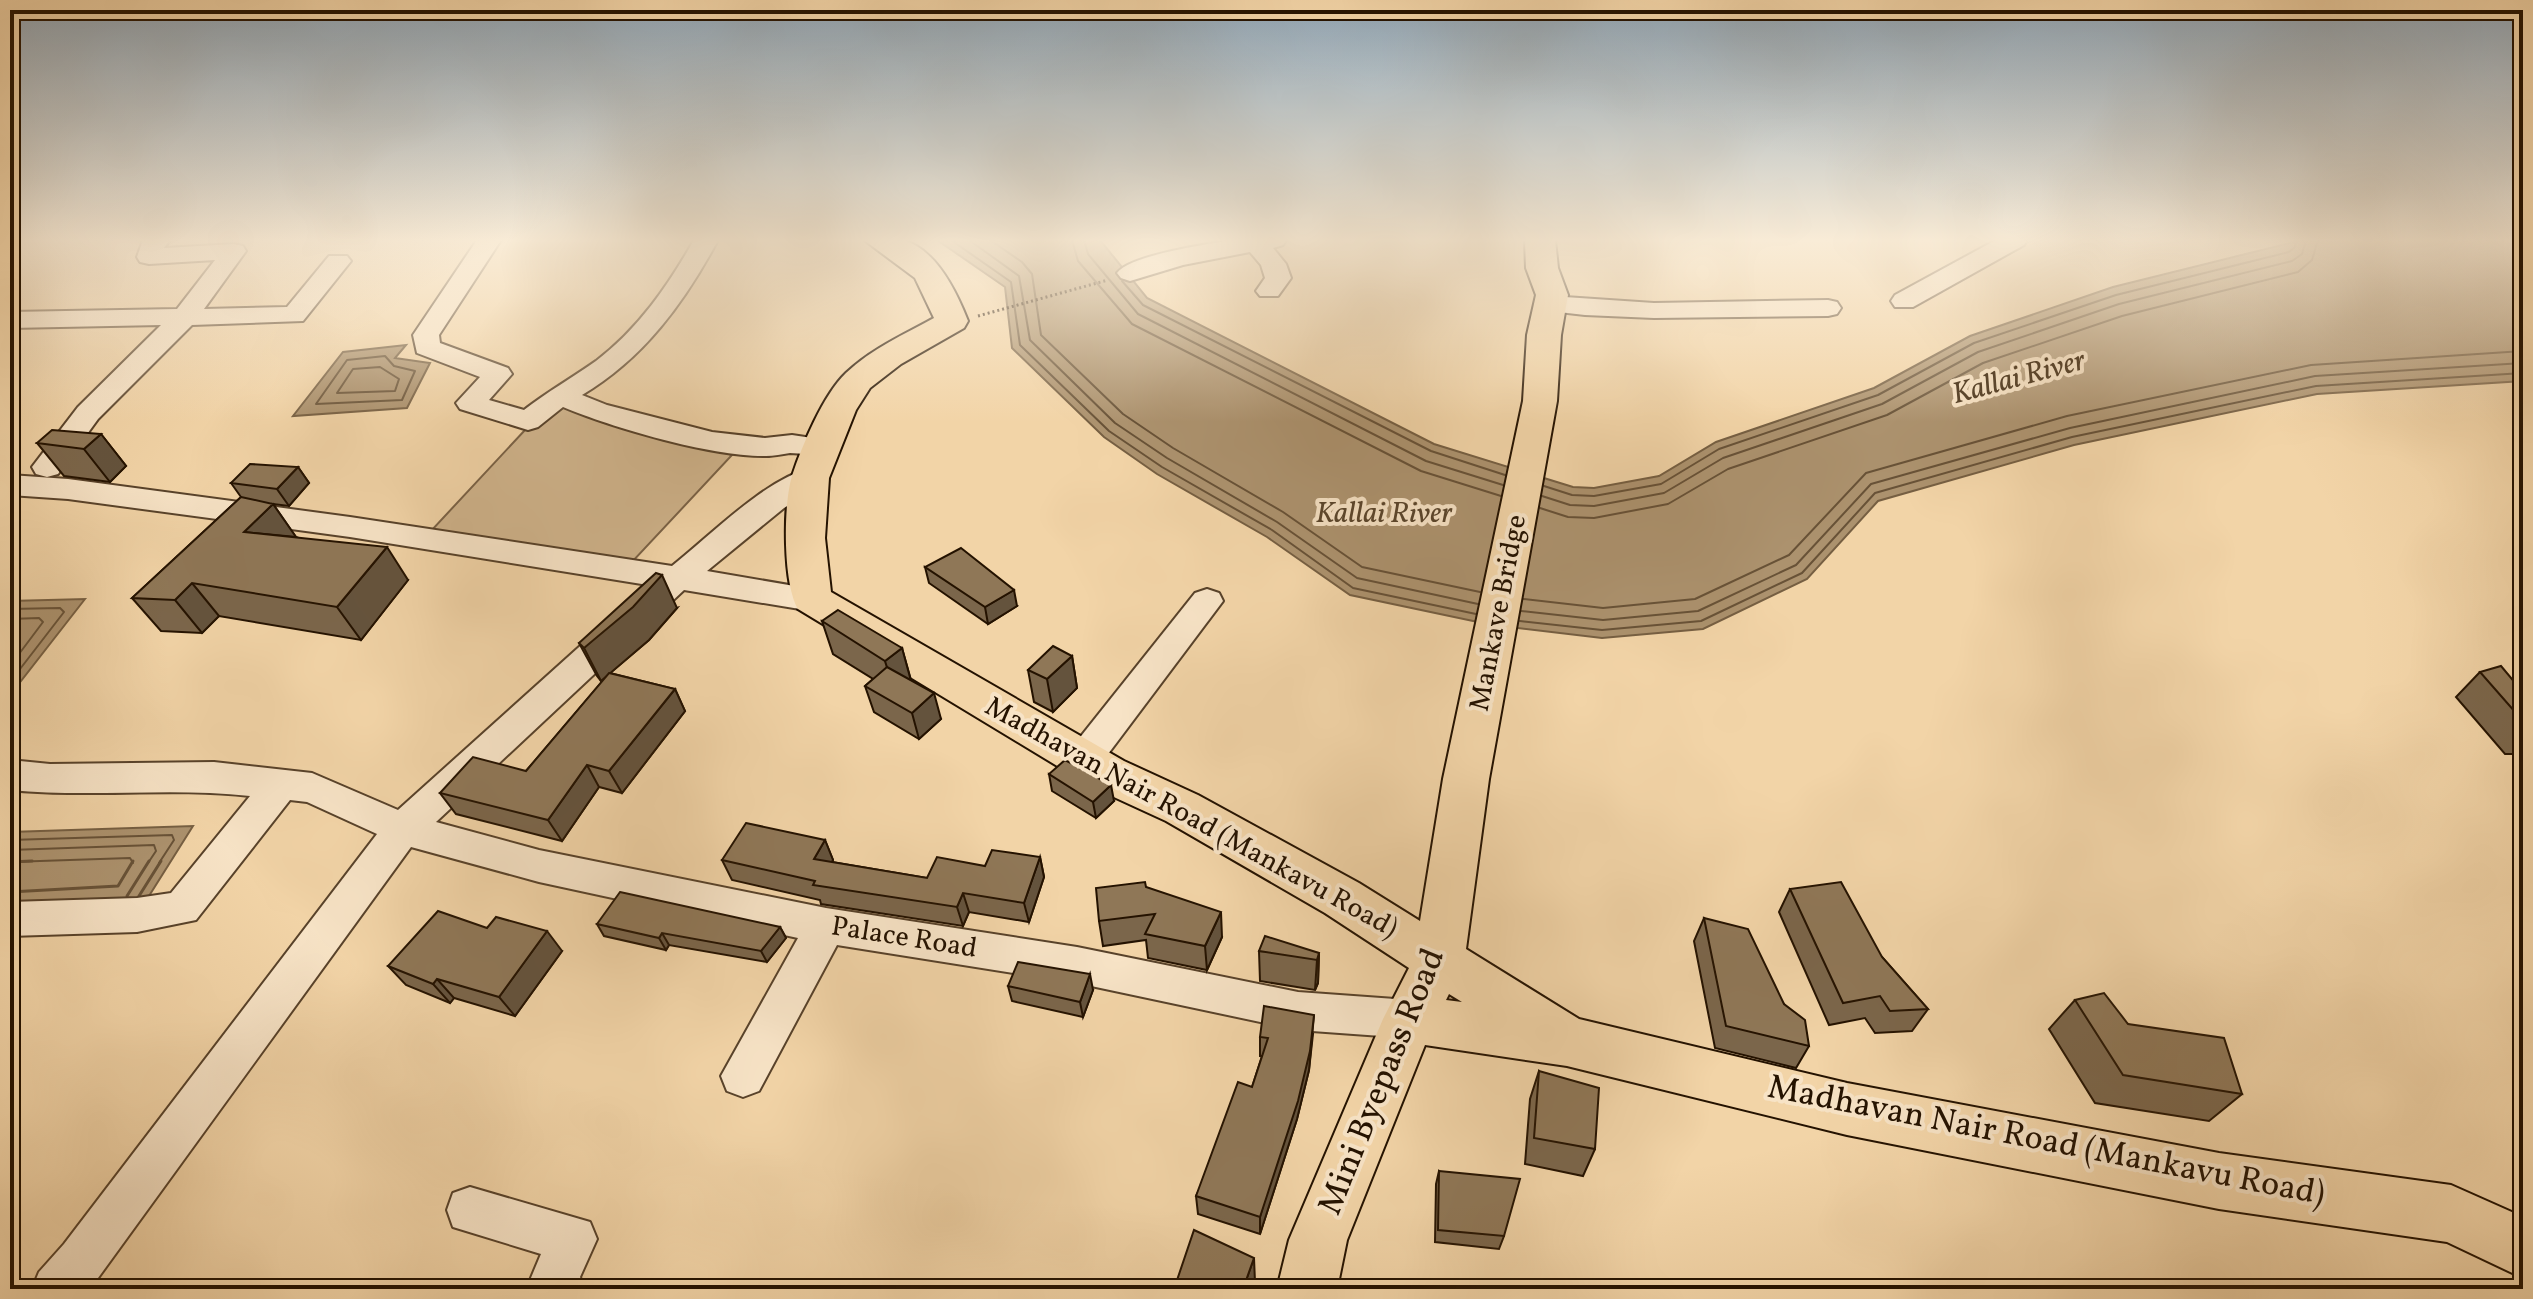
<svg xmlns="http://www.w3.org/2000/svg" width="2533" height="1299" font-family="Vollkorn,serif">
  <style>
    .green { fill: #cfb38b; stroke: #7a6246; stroke-width: 2 }
    .water { fill: #ac926e; stroke: #765f42; stroke-width: 2 }
    .lines { fill: none; stroke-linecap: round; stroke-linejoin: round }
    .shore-far1 { stroke: #685237; stroke-width: 2 }
    .shore { stroke: #685237; stroke-width: 3 }
    .minor-casing { stroke: #58422a; stroke-width: 4 }
    .major-casing { stroke: #241200; stroke-width: 4 }
    .path { stroke: #241200; stroke-width: 3; stroke-dasharray: 2 3; stroke-linecap: butt }
    .minor { fill: #f7e3c6; fill-rule: evenodd }
    .major { fill: #f2d4a7; fill-rule: evenodd }
    .wall { fill: #7b664b; stroke: #241200; stroke-width: 2 }
    .shaded-wall { fill: #64533d; stroke: #241200; stroke-width: 2 }
    .building { fill: #8f7757; stroke: #241200; stroke-width: 2 }
    .labels { text-anchor: middle; dominant-baseline: central; stroke-width: 8; stroke-linejoin: round; paint-order: stroke }
    .street-label { font-size: 28px; fill: #241200; stroke: #f7e3c6 }
    .water-label { font-size: 30px; font-style: italic; fill: #5a452c; stroke: #f7e3c6 }
    .near-street-label { font-size: 34px; fill: #241200; stroke: #f7e3c6 }
  </style>
  <rect width="100%" height="100%" fill="#f2d4a7"/>
  <filter id="stains"><feTurbulence type="fractalNoise" baseFrequency=".0025" numOctaves="4"/><feColorMatrix values="0 0 0 0 .2 0 0 0 0 .09 0 0 0 0 .02 0 0 0 .5 -.17"/></filter>
  <radialGradient id="worn" r=".72"><stop offset=".6" stop-color="#630" stop-opacity="0"/><stop offset="1" stop-color="#630" stop-opacity=".3"/></radialGradient>
  <path class="green" d="M553,400l179,55 -100,107 -202,-30z"/>
  <g class="water">
    <path d="M937,240h163l47,58 287,146 139,43 21,1 65,-12 57,-34 158,-54 96,-52 143,-49 189,-47h221v141l-206,13 -243,51 -196,56 -71,78 -104,50 -101,9 -110,-13 -142,-30 -83,-58 -110,-63 -53,-37 -92,-89 -7,-61z"/>
    <path d="M406,345l-11,13 35,5 -23,45 -114,8 50,-64z"/>
    <path d="M85,599l-75,96v-94z"/>
    <path d="M193,826l-56,89 -127,7v-90z"/>
  </g>
  <g class="lines">
    <g class="shore-far1">
      <path d="M951,240l60,42 9,63 89,86 53,36 110,63 81,58 123,26"/>
      <path d="M969,240l50,36 11,64 85,83 52,35 110,64 80,56 121,26"/>
      <path d="M990,240l32,22 10,12 9,61 82,79 50,34 110,64 79,55 118,25"/>
      <path d="M1072,240l6,21 54,63 289,147 80,25"/>
      <path d="M1084,240l4,14 50,60 288,147 77,24"/>
      <path d="M1122,281l21,24 288,146 74,24"/>
      <path d="M385,356l9,10 21,5 -13,29 -86,4 31,-44z"/>
      <path d="M380,367l19,12 -4,12 -58,2 16,-24z"/>
      <path d="M1544,486l28,9 22,1 67,-12 58,-35 159,-54 96,-52 142,-48 173,-43 6,-5 1,-7"/>
      <path d="M1542,496l28,9 24,1 70,-13 59,-35 159,-54 96,-52 141,-48 173,-43 10,-7 4,-14"/>
      <path d="M1540,508l28,9 26,1 74,-14 60,-35 159,-54 96,-52 139,-47 176,-44 14,-12 6,-20"/>
      <path d="M1523,599l80,9 92,-9 94,-44 77,-82 201,-57 244,-51 212,-14"/>
      <path d="M10,609l50,-1 4,4 -54,70"/>
      <path d="M1521,611l82,9 95,-9 98,-46 75,-81 199,-56 245,-52 208,-13"/>
      <path d="M10,619l29,-1 4,4 -33,44"/>
      <path d="M1520,621l82,9 99,-9 101,-48 73,-80 197,-56 244,-51 207,-13"/>
      <path d="M10,840l162,-5 2,5 -15,23"/>
      <path d="M10,850l144,-5 2,6 -8,12"/>
      <path d="M10,862l120,-4 3,5"/>
    </g>
    <g class="shore">
      <path d="M10,862l22,-1"/>
      <path d="M10,892l108,-6 15,-25"/>
      <path d="M127,896l22,-35"/>
      <path d="M139,896l22,-35"/>
    </g>
    <defs>
      <g id="minor">
        <path d="M143,240h27l-6,8 70,-4 9,2 3,5 -42,58 83,-2 42,-51h18l4,5 -48,60 -111,4 -94,94 -40,55 -11,3 -11,-3 -4,-7 46,-60 83,-82 -151,3v-16l167,-3 38,-49 -66,4 -9,-2 -3,-5z"/>
        <path d="M477,240h24l-62,95 1,8 68,25 4,6 -23,26 35,10c23,-18 48,-32 72,-49 42,-32 72,-75 98,-121h24c-34,63 -74,118 -136,155l25,10 105,27 53,6 27,-3 40,6 5,7 -5,7c-14,3 -27,-2 -42,-2 -8,1 -16,3 -24,3 -53,1 -153,-28 -203,-49l-25,20 -10,3 -68,-21 -4,-6 24,-26 -63,-24 -4,-18z"/>
        <path d="M1232,240h54l-3,5 -10,3 13,16 5,14 -13,18h-18l-4,-5 9,-13 -4,-13 -11,-13 -67,13 -53,16 -9,-3 -4,-5c13,-18 92,-29 115,-33z"/>
        <path d="M1996,240h31l-3,5 -111,62h-18l-4,-6 4,-6z"/>
        <path d="M1550,296l104,7 174,-3 9,2 4,6 -4,6 -9,2 -174,2 -69,-3 -44,-5 -4,-6 4,-6z"/>
        <path d="M810,468l11,3 4,7 -4,7 -37,23 -77,63 117,20 4,8 -4,8 -12,4 -128,-21 -248,232 103,28 287,58 251,39 221,45 111,8 15,5 6,14 -6,14 -15,5 -111,-8 -221,-47 -240,-38 -78,146 -16,6 -16,-6 -6,-15 77,-138 -259,-56 -128,-35 -313,431 -10,11h-56l7,-17 25,-28 313,-410 -70,-32 -17,-2 -94,120 -59,12 -127,4v-34l127,-4 34,-5 79,-97c-80,-9 -160,2 -240,-6v-30l40,4 164,-2 98,11 86,37 250,-225 -298,-48 -282,-38 -58,-4v-20l58,4 282,38 322,49c38,-30 91,-85 138,-98z"/>
        <path d="M1207,589l12,4 4,8 -127,169 -13,4 -13,-4 -5,-10 5,-10 125,-157z"/>
        <path d="M470,1187l120,35 7,17 -17,38 5,12h-56l-1,-4 13,-31 -88,-27 -6,-17 6,-17z"/>
      </g>
      <path id="major" d="M864,240c12,0 27,-2 38,0 34,8 55,53 66,81l-4,7 -63,36 -31,24 -14,22 -27,68 -4,60 6,54 293,169 74,34 161,88 61,38 23,-142 80,-378 4,-66 9,-40 -10,-27 -1,-28h30l3,28 10,27 -7,40 -4,66 -68,378 -23,170 113,70 268,64 372,70 232,32 72,32v61l-76,-36 -228,-33 -372,-74 -280,-69 -142,-21 -78,195 -10,49h-60l12,-49 94,-221 26,-51 -84,-55 -159,-92 -74,-34 -294,-178c-15,-25 -15,-104 -6,-133 10,-30 31,-81 54,-103 25,-24 59,-39 88,-55l-19,-40zM1449,994l13,8 -16,-2z"/>
    </defs>
    <use href="#minor" class="minor-casing"/>
    <use href="#major" class="major-casing"/>
    <path class="path" d="M978,316l130,-36"/>
    <use href="#minor" class="minor"/>
    <use href="#major" class="major"/>
  </g>
  <g class="wall">
    <path d="M101,434l25,32 -16,16 -46,-6 -27,-33z"/>
    <path d="M298,467l11,16 -20,23 -16,-2 23,33 112,43 -47,60 -142,-24 -17,17 -41,-2 -29,-33 109,-101 -10,-14z"/>
    <path d="M925,567l92,39 -29,18 -59,-41z"/>
    <path d="M677,608l-28,32 -39,33 65,16 10,22 -63,82 -23,-6 -37,54 -106,-27 -16,-21 86,-22 81,-95 -6,5 -4,-5 -18,-33z"/>
    <path d="M822,621l80,27 9,32 30,39 -22,20 -45,-27 -9,-26 8,-7 -40,-25z"/>
    <path d="M1072,656l5,32 -24,24 -19,-10 -6,-32z"/>
    <path d="M2480,672l36,12 7,-1v71h-18l-49,-57z"/>
    <path d="M1049,774l65,27 -18,17 -44,-27z"/>
    <path d="M825,840l8,20 -1,2 95,16 58,-12 55,-9 4,20 -15,45 -60,-10 -6,14 -142,-22 -1,-4 -88,-20 -10,-20z"/>
    <path d="M1146,887l76,50 -15,33 -59,-12 -2,-18 -43,6 -4,-25z"/>
    <path d="M1790,889l92,68 46,52 -16,22 -37,2 -10,-15 -36,7 -50,-113z"/>
    <path d="M1704,918l80,86 25,42 -13,22 -81,-20 -21,-107z"/>
    <path d="M597,924l183,3 6,11 -19,24 -98,-17 -3,5 -62,-14z"/>
    <path d="M487,928l75,23 -47,65 -61,-18 -4,5 -44,-18 -18,-19z"/>
    <path d="M1259,951l60,2 -1,30 -3,7 -55,-9z"/>
    <path d="M1008,986l85,4 -10,27 -71,-16z"/>
    <path d="M2075,1000l53,24 114,70 -33,27 -114,-18 -46,-74z"/>
    <path d="M1313,1034l-4,36 -12,49 -37,115 -62,-20 -2,-18 56,-109 10,-31h-2v-19z"/>
    <path d="M1539,1071l56,78 -12,27 -58,-12 5,-65z"/>
    <path d="M1439,1171l65,65 -5,13 -64,-7 1,-58z"/>
  </g>
  <g class="shaded-wall">
    <path d="M101,434l25,32 -16,16 -26,-33z"/>
    <path d="M298,467l11,16 -20,23 -12,-17z"/>
    <path d="M273,504l23,33 -52,-5z"/>
    <path d="M387,547l21,33 -47,60 -24,-33z"/>
    <path d="M662,575l15,33 -28,32 -48,41 -17,-33z"/>
    <path d="M192,583l27,33 -17,17 -27,-33z"/>
    <path d="M1014,590l3,16 -29,18 -3,-17z"/>
    <path d="M902,648l9,33 -16,12 -10,-32z"/>
    <path d="M1072,656l5,32 -24,24 -6,-33z"/>
    <path d="M675,689l10,22 -63,82 -13,-22z"/>
    <path d="M934,693l7,26 -22,20 -7,-26z"/>
    <path d="M587,765l12,22 -37,54 -14,-21z"/>
    <path d="M1111,785l3,16 -18,17 -3,-16z"/>
    <path d="M825,840l8,20 -11,18 -8,-19z"/>
    <path d="M1040,857l4,20 -15,45 -5,-19z"/>
    <path d="M963,893l6,19 -6,14 -6,-19z"/>
    <path d="M1221,912l1,25 -15,33 -2,-24z"/>
    <path d="M780,927l6,11 -19,24 -6,-11z"/>
    <path d="M547,931l15,20 -47,65 -16,-19z"/>
    <path d="M662,933l7,12 -3,5 -7,-12z"/>
    <path d="M1319,953l-1,30 -3,7 2,-30z"/>
    <path d="M1090,974l3,16 -10,27 -3,-15z"/>
    <path d="M437,979l17,19 -4,5 -17,-19z"/>
    <path d="M1314,1015l-5,55 -12,49 -37,115v-17z"/>
    <path d="M1254,1258l1,24 -3,7h-9z"/>
  </g>
  <g class="building">
    <path d="M52,430l49,4 -17,15 -47,-6z"/>
    <path d="M250,464l48,3 -21,22 -46,-6z"/>
    <path d="M241,497l32,7 -29,28 143,15 -50,60 -145,-24 -17,17 -43,-2z"/>
    <path d="M961,548l53,42 -29,17 -60,-40z"/>
    <path d="M656,573l6,2 -29,32 -49,41 -5,-5z"/>
    <path d="M838,610l64,38 -17,13 -63,-40z"/>
    <path d="M1053,646l19,10 -25,23 -19,-9z"/>
    <path d="M2501,666l15,18 7,-1v38l-43,-49z"/>
    <path d="M887,667l47,26 -22,20 -47,-27z"/>
    <path d="M609,673l66,16 -66,82 -22,-6 -39,55 -108,-27 33,-36 53,14z"/>
    <path d="M1065,760l46,25 -18,17 -44,-28z"/>
    <path d="M746,823l79,17 -11,19 113,19 10,-21 48,9 7,-16 48,7 -16,46 -61,-10 -6,14 -144,-22 2,-4 -93,-21z"/>
    <path d="M1145,882l1,5 75,25 -16,34 -60,-12 10,-20 -56,7 -3,-33z"/>
    <path d="M1841,882l41,75 46,52 -38,2 -10,-15 -37,7 -53,-114z"/>
    <path d="M620,892l160,35 -19,24 -99,-18 -3,5 -62,-14z"/>
    <path d="M438,911l49,17 9,-11 51,14 -48,66 -62,-18 -4,5 -45,-18z"/>
    <path d="M1704,918l44,11 36,75 21,16 4,26 -83,-20z"/>
    <path d="M1265,936l54,17 -2,7 -58,-9z"/>
    <path d="M1018,962l72,12 -10,28 -72,-16z"/>
    <path d="M2104,993l24,31 96,14 18,56 -119,-19 -48,-75z"/>
    <path d="M1264,1006l50,9 -4,36 -12,50 -38,116 -64,-21 42,-114 14,5 16,-49 -8,-1z"/>
    <path d="M1539,1071l60,17 -4,61 -61,-11z"/>
    <path d="M1439,1171l81,8 -16,57 -66,-6z"/>
    <path d="M1194,1230l60,28 -11,31h-69z"/>
  </g>
  <linearGradient id="sky" x2="0" y2="1"><stop stop-color="#90a6b7"/><stop offset="0.57" stop-color="#f9ecd7"/><stop offset="1" stop-color="#f9ecd7" stop-opacity="0"/></linearGradient>
  <rect width="2533" height="422" fill="url(#sky)"/>
  <g class="labels">
    <g class="street-label">
      <text transform="translate(1499 613) rotate(-79)">Mankave Bridge</text>
      <text transform="translate(1191 818) rotate(29)">Madhavan Nair Road (Mankavu Road)</text>
      <text transform="translate(904 938) rotate(9)">Palace Road</text>
    </g>
    <g class="water-label">
      <text transform="translate(2019 378) rotate(-15)">Kallai River</text>
      <text x="1384" y="514">Kallai River</text>
    </g>
    <g class="near-street-label">
      <text transform="translate(1383 1082) rotate(-68)">Mini Byepass Road</text>
      <text transform="translate(2046 1142) rotate(11)">Madhavan Nair Road (Mankavu Road)</text>
    </g>
  </g>
  <rect width="2533" height="1299" fill="none" stroke="#f2d4a7" stroke-width="40"/>
  <rect x="12" y="12" width="2509" height="1275" fill="none" stroke="#241200" stroke-width="4"/>
  <rect x="20" y="20" width="2493" height="1259" fill="none" stroke="#241200" stroke-width="2"/>
  <rect width="100%" height="100%" filter="url(#stains)"/>
  <rect width="100%" height="100%" fill="url(#worn)"/>
</svg>
